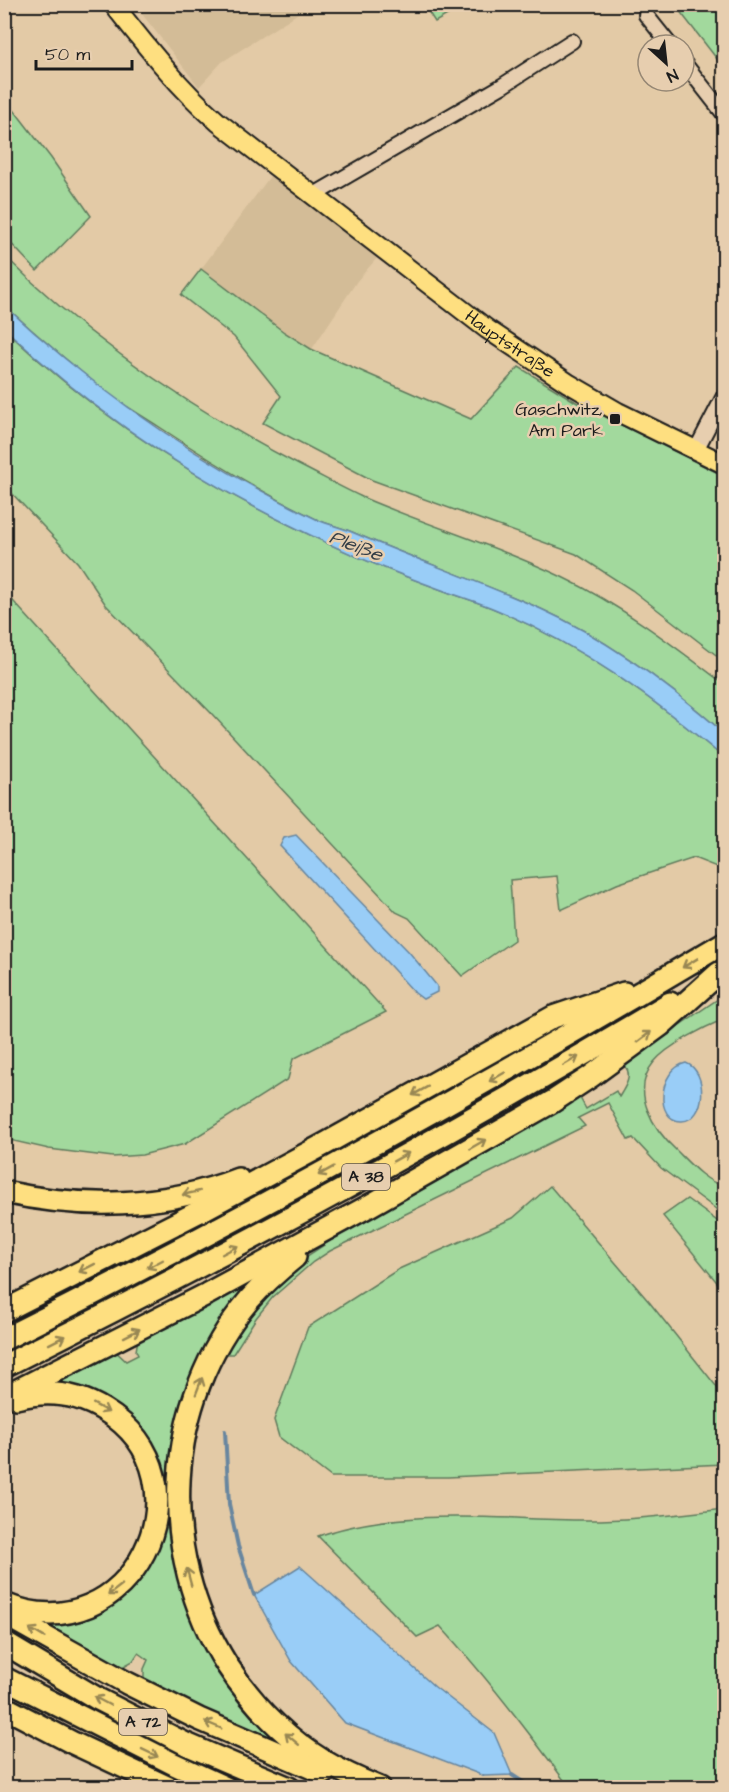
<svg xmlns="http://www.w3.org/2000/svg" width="729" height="1792" font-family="'Architects Daughter',sans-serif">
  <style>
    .built { fill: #d3bc97 }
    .green { fill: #a2d99d; stroke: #5f7a5c; stroke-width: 1.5 }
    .water { fill: #99cdf7; stroke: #67869f; stroke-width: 1.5 }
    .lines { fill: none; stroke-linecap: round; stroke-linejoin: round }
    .stream { stroke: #67869f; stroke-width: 4 }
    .minor-casing { stroke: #1c1c1c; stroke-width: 18 }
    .major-casing { stroke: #1c1c1c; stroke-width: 22 }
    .highway-casing { stroke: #1c1c1c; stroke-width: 26 }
    .minor { stroke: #e7ceaf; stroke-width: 14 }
    .major { stroke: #fedf80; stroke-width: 18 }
    .highway { stroke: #fedf80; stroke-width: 21 }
    .oneway { stroke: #988753 }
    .poi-dot { fill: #1c1c1c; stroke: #e7ceaf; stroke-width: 2 }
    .labels { text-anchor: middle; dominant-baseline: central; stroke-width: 5; stroke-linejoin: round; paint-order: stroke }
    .shield { fill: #e7ceaf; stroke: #595148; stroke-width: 1.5 }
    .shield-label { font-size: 16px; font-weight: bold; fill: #1c1c1c }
    .street-label { font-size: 18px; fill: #1c1c1c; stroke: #e7ceaf }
    .poi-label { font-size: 18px; fill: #1c1c1c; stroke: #e7ceaf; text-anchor: end }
    .water-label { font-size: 20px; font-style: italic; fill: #353f48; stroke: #e7ceaf }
  </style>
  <rect width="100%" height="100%" fill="#e3caa6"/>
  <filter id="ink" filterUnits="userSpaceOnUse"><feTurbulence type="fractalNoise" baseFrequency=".0167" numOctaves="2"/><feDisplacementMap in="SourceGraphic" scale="12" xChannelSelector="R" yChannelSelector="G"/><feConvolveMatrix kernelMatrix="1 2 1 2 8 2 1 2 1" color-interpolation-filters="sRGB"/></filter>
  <g filter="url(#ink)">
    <g class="built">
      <path d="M135,5h176l-89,57 -23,25z"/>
      <path d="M271,175l106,83 -20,23 -45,68 -28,-17 -83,-63z"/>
    </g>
    <g class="green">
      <path d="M424,5h41l-30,17z"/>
      <path d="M675,5h49v63z"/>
      <path d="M4,97l47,61 40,58 -54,55 -32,-34z"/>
      <path d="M4,255c86,86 188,154 295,210 22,11 43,23 65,33 65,28 134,48 198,79 59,28 111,68 162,107v49c-55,-48 -116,-94 -183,-124 -62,-28 -127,-50 -189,-77 -11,-5 -23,-7 -34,-12 -55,-27 -109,-60 -160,-94 -17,-11 -34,-21 -49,-32 -36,-28 -71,-58 -104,-88z"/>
      <path d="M201,269l83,63 27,17 160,70 48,-52 57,35 148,74v185l-92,-71 -56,-36 -204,-74 -109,-57 18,-27 -47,-59 -53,-42z"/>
      <path d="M4,329c88,83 191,151 300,203 45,22 91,41 138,58 18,7 37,12 55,20 86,37 157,88 227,148v112l-30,-12 -77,26 -56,26 -4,-34 -47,4 4,60 -52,36 -53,-58 -13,-6 -184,-198 -106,-109 -28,-42 -73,-77z"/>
      <path d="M4,591l382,421 -93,47 -5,20 -103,65 -43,11 -29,2 -64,-8 -44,-10z"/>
      <path d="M724,995v24c-19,8 -56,26 -70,43 -25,30 0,68 23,89 13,13 29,31 47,35v29l-63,-47 -28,-30 -5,2 -20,-37 -30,15 7,8 -255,125 -17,11 -40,35 -17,21 -23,36h-12l16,-26 45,-51 25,-21 26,-17 144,-80 102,-63 7,13 30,-18 3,6c6,-10 14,-21 6,-31l34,-27z"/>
      <path d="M550,1186l100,117 74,93v68l-276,13h-117l-52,-40 -5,-17 34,-93 91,-58 114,-51z"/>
      <path d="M687,1199l37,27v65l-61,-75z"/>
      <path d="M279,1259l-88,131 -8,194 111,165 -150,-61v-19l4,-9 -10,-7 -5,8 -20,11 -87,-51 17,2 21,-1 21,-7 62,-52 3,-115 -105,-62 68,-37 13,12 12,-6 -2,-4 3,-18z"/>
      <path d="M724,1509v278h-155c-41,-56 -82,-110 -129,-161l-23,11 -99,-101c90,-31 189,-15 283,-16 41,-1 83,-6 123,-11z"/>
    </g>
    <g class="water">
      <path d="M5,306c92,86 199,159 313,214 11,5 23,7 34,12 62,27 127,49 189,77 67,30 128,76 183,124v25c-69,-59 -142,-112 -227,-148 -18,-8 -37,-13 -55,-20 -47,-17 -94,-36 -138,-58 -109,-52 -211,-120 -299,-203z"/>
      <path d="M296,835l113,117 28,34v6l-14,7 -8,-6 -135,-147 4,-8z"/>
      <path d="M686,1063c22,8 21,57 -4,58 -28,1 -24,-52 4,-58z"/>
      <path d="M300,1566l135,121 59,46 18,42 -28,1 -139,-53 -54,-62 -37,-66z"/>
    </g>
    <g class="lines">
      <g class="stream">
        <path d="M225,1431l4,73 9,42 16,49"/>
        <path d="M512,1775l20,13"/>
      </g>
      <defs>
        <g id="minor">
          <path d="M646,15l24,30"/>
          <path d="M684,63l40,51"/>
          <path d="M314,195l188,-109 70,-45"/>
          <path d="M696,450l28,-54"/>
        </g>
        <g id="major">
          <path id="s1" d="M113,4c33,42 65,83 105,118l269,207 81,54 50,29 106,52"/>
        </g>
        <g id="highway">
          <path d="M4,1192c77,17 160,16 234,-13"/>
          <path d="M295,1257c-16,13 -32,27 -46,43 -86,102 -93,253 -22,365 25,38 56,71 95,95 18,11 38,20 58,28"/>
          <path d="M4,1311l202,-103 119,-64 228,-127 71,-24"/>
          <path d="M4,1339c246,-123 485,-256 720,-396"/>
          <path d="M4,1366c227,-113 449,-233 666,-363"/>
          <path d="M4,1397l203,-103 162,-88 183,-104 38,-25 71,-52 58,-52"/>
          <path d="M4,1604c126,53 214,-125 100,-194 -27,-17 -57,-20 -88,-12"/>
          <path d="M4,1614l123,69 72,36 125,54"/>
          <path d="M4,1643l94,56 88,45 103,44"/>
          <path d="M4,1678l170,86 52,24"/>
          <path d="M4,1707l69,36 96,45"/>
        </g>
      </defs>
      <use href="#minor" class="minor-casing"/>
      <use href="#major" class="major-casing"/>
      <use href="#highway" class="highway-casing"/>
      <use href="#minor" class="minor"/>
      <use href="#major" class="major"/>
      <use href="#highway" class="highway"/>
    </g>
    <defs><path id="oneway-shaft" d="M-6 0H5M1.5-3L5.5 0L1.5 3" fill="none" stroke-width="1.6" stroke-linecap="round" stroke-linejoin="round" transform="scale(1.5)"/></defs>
    <g class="oneway">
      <use href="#oneway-shaft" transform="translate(690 963) rotate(149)"/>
      <use href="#oneway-shaft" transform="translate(644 1037) rotate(-37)"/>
      <use href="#oneway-shaft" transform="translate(571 1061) rotate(-30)"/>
      <use href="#oneway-shaft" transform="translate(497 1077) rotate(150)"/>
      <use href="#oneway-shaft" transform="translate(420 1091) rotate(151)"/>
      <use href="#oneway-shaft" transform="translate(478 1144) rotate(-30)"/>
      <use href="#oneway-shaft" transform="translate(401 1157) rotate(-29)"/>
      <use href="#oneway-shaft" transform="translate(326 1171) rotate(151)"/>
      <use href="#oneway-shaft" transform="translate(191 1193) rotate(167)"/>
      <use href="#oneway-shaft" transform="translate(230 1250) rotate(-28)"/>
      <use href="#oneway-shaft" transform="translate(155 1264) rotate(152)"/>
      <use href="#oneway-shaft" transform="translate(87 1268) rotate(153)"/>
      <use href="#oneway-shaft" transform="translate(132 1333) rotate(-27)"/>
      <use href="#oneway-shaft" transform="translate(57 1340) rotate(-27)"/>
      <use href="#oneway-shaft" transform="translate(199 1386) rotate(-69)"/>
      <use href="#oneway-shaft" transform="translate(101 1408) rotate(29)"/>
      <use href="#oneway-shaft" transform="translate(189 1577) rotate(-105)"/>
      <use href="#oneway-shaft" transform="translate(115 1590) rotate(142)"/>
      <use href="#oneway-shaft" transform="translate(37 1633) rotate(-149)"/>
      <use href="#oneway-shaft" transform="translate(102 1701) rotate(-152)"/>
      <use href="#oneway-shaft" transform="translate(213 1725) rotate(-157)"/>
      <use href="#oneway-shaft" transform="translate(292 1739) rotate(-140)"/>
      <use href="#oneway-shaft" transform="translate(150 1753) rotate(26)"/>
    </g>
  </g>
  <rect class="poi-dot" x="609" y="413" width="12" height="12" rx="3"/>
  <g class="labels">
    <g class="shield">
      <rect x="342" y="1164" width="48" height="26" rx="4.5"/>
      <rect x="119" y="1709" width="48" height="26" rx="4.5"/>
    </g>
    <g class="shield-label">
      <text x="366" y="1177">A 38</text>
      <text x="143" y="1722">A 72</text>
    </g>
    <g class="street-label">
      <text stroke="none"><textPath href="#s1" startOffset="525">Hauptstraße</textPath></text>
    </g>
    <g class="poi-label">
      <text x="603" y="409">Gaschwitz,<tspan x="603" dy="21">Am Park</tspan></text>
    </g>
    <g class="water-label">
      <text transform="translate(356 546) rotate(21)">Pleiße</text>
    </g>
  </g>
  <rect width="729" height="1792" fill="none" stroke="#e7ceaf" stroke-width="24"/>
  <rect x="12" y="12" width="705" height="1768" fill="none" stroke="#1c1c1c" stroke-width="2" filter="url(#ink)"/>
  <g transform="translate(666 63) rotate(153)"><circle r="28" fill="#e7ceaf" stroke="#968774" stroke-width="1.5"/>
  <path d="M0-4.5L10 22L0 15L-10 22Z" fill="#1c1c1c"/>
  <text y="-9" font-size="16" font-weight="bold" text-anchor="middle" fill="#1c1c1c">N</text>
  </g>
  <path d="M36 60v9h96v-9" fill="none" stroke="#1c1c1c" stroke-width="3"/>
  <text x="45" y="60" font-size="18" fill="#1c1c1c" stroke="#e7ceaf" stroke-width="4.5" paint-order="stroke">50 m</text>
</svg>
